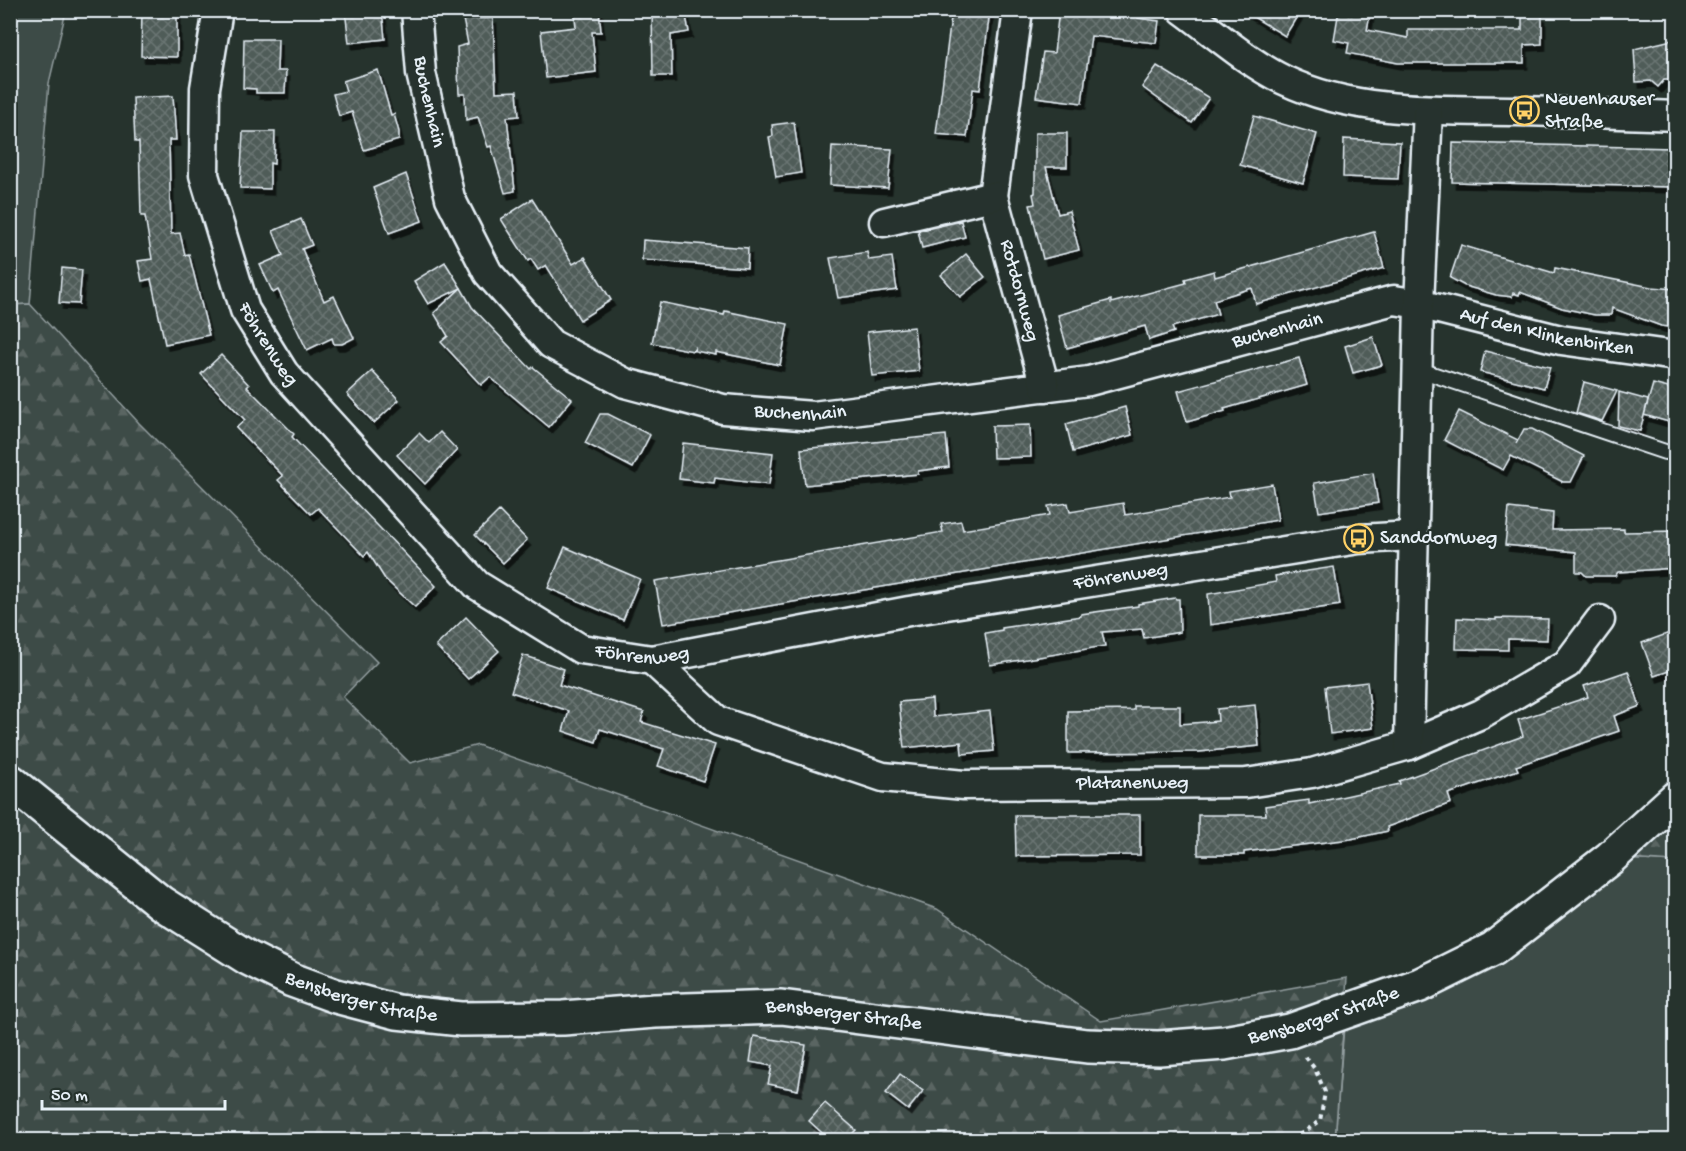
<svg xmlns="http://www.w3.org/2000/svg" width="1686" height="1151" font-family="'Gochi Hand',sans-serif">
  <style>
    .grass { fill: #3e4b47; stroke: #939ea0; stroke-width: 1.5 }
    .forest { fill: url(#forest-firs); stroke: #939ea0; stroke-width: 1.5 }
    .building { fill: url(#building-cross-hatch); stroke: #e8f1f8; stroke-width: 1.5; filter: url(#shadow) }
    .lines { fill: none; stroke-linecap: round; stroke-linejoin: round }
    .service-casing { stroke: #e8f1f8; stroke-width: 18 }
    .minor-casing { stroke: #e8f1f8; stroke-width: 33 }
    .secondary-casing { stroke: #e8f1f8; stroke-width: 38 }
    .path { stroke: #e8f1f8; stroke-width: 4; stroke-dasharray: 4.5 4.5; stroke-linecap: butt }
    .service { stroke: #26332d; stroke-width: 14 }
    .minor { stroke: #26332d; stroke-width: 28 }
    .secondary { stroke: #26332d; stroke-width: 33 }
    .labels { text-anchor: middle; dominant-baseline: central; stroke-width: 4.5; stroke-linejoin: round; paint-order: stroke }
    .poi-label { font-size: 20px; fill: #e8f1f8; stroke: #26332d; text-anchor: start }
    .street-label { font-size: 20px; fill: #e8f1f8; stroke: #26332d }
  </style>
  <defs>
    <pattern id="forest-firs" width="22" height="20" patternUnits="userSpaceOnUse" patternTransform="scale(1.5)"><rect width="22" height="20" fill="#3e4b47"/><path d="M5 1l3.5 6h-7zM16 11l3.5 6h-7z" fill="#5a6562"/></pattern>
    <pattern id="building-cross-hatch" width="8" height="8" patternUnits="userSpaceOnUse" patternTransform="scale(1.5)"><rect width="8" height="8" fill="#505c59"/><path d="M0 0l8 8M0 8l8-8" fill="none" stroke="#697472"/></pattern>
    <filter id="shadow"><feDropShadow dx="3.5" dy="6" stdDeviation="0" flood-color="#0009"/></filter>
  </defs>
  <rect width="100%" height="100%" fill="#26332d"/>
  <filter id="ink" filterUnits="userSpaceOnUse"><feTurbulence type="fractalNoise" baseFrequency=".0167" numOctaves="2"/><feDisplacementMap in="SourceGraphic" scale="12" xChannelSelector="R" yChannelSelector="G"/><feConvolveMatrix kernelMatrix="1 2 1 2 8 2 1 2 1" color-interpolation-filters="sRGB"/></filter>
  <g filter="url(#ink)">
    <g class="grass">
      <path d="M11,11h55l-17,72 -19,221 -19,1z"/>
      <path d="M1610,858l65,4v278h-340l10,-127 75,-28z"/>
    </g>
    <g class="forest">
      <path d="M30,304l109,119 238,239 -34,35 67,66 68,-18 459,164 164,112 246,-43 -12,162h-1324v-835z"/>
      <path d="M1675,798v64l-65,-4z"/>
    </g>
    <g class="building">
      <path d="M142,10h35v47l-36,-1z"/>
      <path d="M345,10h37l3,29 -36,4z"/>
      <path d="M574,10h25l2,22h-9l4,40 -50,6 -5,-47 35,-4z"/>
      <path d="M652,10h33l4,22 -18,3 1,41h-19z"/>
      <path d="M952,10h38l-10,80 -7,-1 -6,48 -31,-3z"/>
      <path d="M1059,10l80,2 -1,6 21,3 -3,22 -65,-7 -9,67 -46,-6 7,-45 11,1z"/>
      <path d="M1242,10h59l-16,26z"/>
      <path d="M1339,10h32l-4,20 41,8v-8h114v-14l20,-1v29l-18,1v18h-126l-51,-10 2,-10 -15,-3z"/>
      <path d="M493,18l3,74 21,-1 2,25 -12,1 8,74 -10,2 -14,-47 -3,1 -10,-30 -12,3 -1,-26h-6l-2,-47 11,-3 -5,-25z"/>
      <path d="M244,39h34l-1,32h9l-1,22h-29v-4l-13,-1z"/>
      <path d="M1676,39v32h-4l1,9h-9l-6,7 -7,-6 -15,1 -2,-33z"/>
      <path d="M1157,66l52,32 -17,25 -50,-36z"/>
      <path d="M378,70l13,45 3,-1 5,18v8l-35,10 -12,-38 -13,4 -6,-22 13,-3 -3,-10z"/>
      <path d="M173,96l3,44h-7l2,94 9,-1 5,22 4,-1 20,81 -44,9 -14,-65 -9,2 -4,-20 14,-2 -7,-43h-4l-2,-74h-4l-2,-44z"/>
      <path d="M1254,116l63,18 -14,49 -63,-18z"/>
      <path d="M794,122l7,51 -25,4 -7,-40 4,-1 -1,-11z"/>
      <path d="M243,132h32l-1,32 -4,-1v26l-30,-1z"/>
      <path d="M1035,133h32v34h-21l12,47 11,-3 10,39 -36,9 -13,-54 5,-1 -2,-10 2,-1z"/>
      <path d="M1344,139l56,3 -2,37 -55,-2z"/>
      <path d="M1453,143l220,5 -1,39 -220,-5z"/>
      <path d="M832,146l60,3 -4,39 -58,-3z"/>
      <path d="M406,174l16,47 -33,12 -16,-45z"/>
      <path d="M532,199l41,65 12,-7 26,43 -31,20 -34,-55 -8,5 -7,-11 -3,2 -27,-42z"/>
      <path d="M301,219l11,26 -10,4 22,52 10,-5 20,42 -12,6h-8l-2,-6 -25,12 -29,-60 -5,3 -13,-28 23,-10 -10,-24z"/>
      <path d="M961,221l4,16 -43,11 -4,-17z"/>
      <path d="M1374,232l10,36 -128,36 -4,-16 -38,12 4,14 -46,13 2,5 -25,8 -4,-14 -78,22 -9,-33 53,-15v3l75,-20 -1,-4 29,-8 1,6z"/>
      <path d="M643,240l105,8 -1,20 -105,-8z"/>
      <path d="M1461,245l93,28 1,-5 96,19 25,2v39l-15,-2 -49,-18 -1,7h-16l-33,-7 -42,-16 -1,3 -6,-2 -1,4 -16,-2 -31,-9 -15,-8z"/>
      <path d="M867,252l2,8 23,-3 5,33 -59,8 -8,-40z"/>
      <path d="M966,254l19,23 -25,20 -19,-22z"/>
      <path d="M445,262l16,26 -33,16 -14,-23z"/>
      <path d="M62,268l20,2 -3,34 -20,-1z"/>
      <path d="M461,288l11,19 59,62 2,-2 39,32 -23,28 -59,-50 -9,8 -40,-43 7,-6 -14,-23z"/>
      <path d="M660,302l64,13 1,-4 63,13 -8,41 -64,-13v3l-21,-4v-3l-2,3 -41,-8z"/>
      <path d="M914,327l5,44 -47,5 -5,-44z"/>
      <path d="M1373,337l9,28 -29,8 -8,-27z"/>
      <path d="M1485,351l65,16 -6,21 -64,-16z"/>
      <path d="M221,355l28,30 -2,2 47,47 -2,3 144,149 -21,21 -30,-28 -17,-27 -4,4 -46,-48 -7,6 -33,-34 5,-4 -47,-48 9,-8 -44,-46z"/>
      <path d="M1299,358l8,27 -83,24 1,2 -38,11 -9,-31z"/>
      <path d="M372,371l27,29 -25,23 -27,-29z"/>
      <path d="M1584,382l33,9 -15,30 -26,-8z"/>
      <path d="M1653,384l23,6v34l-32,-9z"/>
      <path d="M1619,392l29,8 -8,31 -22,-5z"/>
      <path d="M1125,407l7,28 -59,17 -7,-28z"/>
      <path d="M1459,411l59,29 -2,4 8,-15h8l52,27 -13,26h-8l-52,-26 -8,14 -59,-30z"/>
      <path d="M600,414h8l42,21 -17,33 -48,-25z"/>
      <path d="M1030,425l1,32 -38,1 -1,-32z"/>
      <path d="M440,432l17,18 -32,34 -28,-29 22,-22 10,10z"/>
      <path d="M946,435l3,32 -31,4v3l-113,11 -4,-36z"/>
      <path d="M683,443l90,10 -4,32 -54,-7 -1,5 -35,-4z"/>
      <path d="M1373,473l5,30 -59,9 -5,-29z"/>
      <path d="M1272,484l6,36 -615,104 -8,-43 288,-49 -2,-8 20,-3 2,9 87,-15 -2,-9 20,-3 2,9 53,-9 2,12 105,-18 -1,-6z"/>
      <path d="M1509,508l44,5 -1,17 72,-1v3l52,-1v37l-58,4 -3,4h-29l-4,-4h-6v-20l-71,-7z"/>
      <path d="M499,511l28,29 -24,23 -28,-28z"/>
      <path d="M565,547l75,32 -17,41 -75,-32z"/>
      <path d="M1334,567l6,38 -130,20 -2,-31 68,-12 -1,-6z"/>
      <path d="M1175,598l1,1h3l1,33 -36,6 -2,-9 -40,3 3,14 -115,19 -5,-32 17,-3v-2l79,-12v-2l57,-8v-2z"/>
      <path d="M466,617l33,34 -31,28 -32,-33z"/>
      <path d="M1457,618l39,2v-2l52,1 -1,21 -39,-1v11l-52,-1z"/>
      <path d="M1675,631v38l-21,7 -12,-33z"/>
      <path d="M523,655l41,14 -5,16 85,27 -3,10 74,23 -12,36 -45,-15 6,-17 -64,-20 -4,13 -33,-11 6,-20 -58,-19z"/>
      <path d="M1628,671l12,35 -26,10 5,15 -103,35 2,4 -70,24 3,9 -64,24 1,4 -37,8 -107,13v3h-46v-40h68l-1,-9 44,-6v4l91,-20 -1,-3 124,-45 -5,-16 70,-23 -4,-11z"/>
      <path d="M1367,682l6,46 -43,6 -5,-47z"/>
      <path d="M932,699l1,18 57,-6 4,40 -32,3 -1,-12 -57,6 -5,-46z"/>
      <path d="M1255,705l4,41 -60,6 -131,1v-42l66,-1v-4h46v18l38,-3 -1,-12z"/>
      <path d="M1015,815h125v40l-124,1z"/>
      <path d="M754,1036l52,9 -8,45 -30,-6 4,-18 -22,-4z"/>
      <path d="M900,1074l23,17 -15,19 -22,-17z"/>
      <path d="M825,1103l31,27 -10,10h-16l-21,-19z"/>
    </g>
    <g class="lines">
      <defs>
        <path id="service" d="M1417,369l248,83"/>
        <g id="minor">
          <path id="s1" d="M218,10l-13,78 -1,87 41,135 39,63 193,212 104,64 71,11 257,-49 450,-72 54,-3"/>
          <path id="s2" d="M416,10l5,63 29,125 38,75 63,71 74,39 98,26 90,7 276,-35 305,-81 25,4 142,36 115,16"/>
          <path id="s3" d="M1018,10l-25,186 52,191"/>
          <path d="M1183,10c33,24 64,52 101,70 71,34 155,30 232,31 53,1 107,3 160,5"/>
          <path d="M884,222l109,-26"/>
          <path id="s4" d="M652,660l66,61 165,56 81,8 282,-2 66,-10 97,-28 72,-31 86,-50 33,-44"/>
          <path d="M1409,745l10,-441 9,-194"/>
        </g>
        <g id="secondary">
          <path id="s5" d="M10,781l151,122 87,55 44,22 44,16 61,16 64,7 102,-1 92,-7 126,-4 306,39 72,2 65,-5 66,-12 130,-46 73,-36 117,-91 66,-60"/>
        </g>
      </defs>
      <use href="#service" class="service-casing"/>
      <use href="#minor" class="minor-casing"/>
      <use href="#secondary" class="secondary-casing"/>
      <path class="path" d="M1292,1140l28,-19 5,-29 -10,-23 -11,-14"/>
      <use href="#service" class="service"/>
      <use href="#minor" class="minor"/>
      <use href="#secondary" class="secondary"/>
    </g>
  </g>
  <defs>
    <symbol id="bus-ring" viewBox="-11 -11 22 22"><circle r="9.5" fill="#26332d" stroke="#ffd166" stroke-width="1.5"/><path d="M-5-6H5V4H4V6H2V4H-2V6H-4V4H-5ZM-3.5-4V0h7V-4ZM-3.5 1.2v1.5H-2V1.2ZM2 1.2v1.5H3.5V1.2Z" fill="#ffd166"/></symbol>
  </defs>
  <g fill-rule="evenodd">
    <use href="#bus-ring" x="1508" y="94" width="33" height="33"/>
    <use href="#bus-ring" x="1342" y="522" width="33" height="33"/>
  </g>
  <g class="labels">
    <g class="poi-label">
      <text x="1545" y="100">Neuenhauser<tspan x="1545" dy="23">Straße</tspan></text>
      <text x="1380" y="539">Sanddornweg</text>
    </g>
    <g class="street-label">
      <text stroke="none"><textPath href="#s2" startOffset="93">Buchenhain</textPath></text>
      <text stroke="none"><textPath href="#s3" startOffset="286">Rotdornweg</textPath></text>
      <text stroke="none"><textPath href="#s2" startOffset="1119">Buchenhain</textPath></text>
      <text stroke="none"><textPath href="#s2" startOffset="1396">Auf den Klinkenbirken</textPath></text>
      <text stroke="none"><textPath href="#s1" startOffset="348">Föhrenweg</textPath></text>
      <text stroke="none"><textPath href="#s2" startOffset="633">Buchenhain</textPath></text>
      <text stroke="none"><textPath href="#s1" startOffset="1338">Föhrenweg</textPath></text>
      <text stroke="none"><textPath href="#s1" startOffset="852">Föhrenweg</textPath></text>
      <text stroke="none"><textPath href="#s4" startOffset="514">Platanenweg</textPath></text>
      <text stroke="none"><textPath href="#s5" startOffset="418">Bensberger Straße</textPath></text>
      <text stroke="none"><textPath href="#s5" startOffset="1390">Bensberger Straße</textPath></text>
      <text stroke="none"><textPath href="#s5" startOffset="904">Bensberger Straße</textPath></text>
    </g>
  </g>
  <rect width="1686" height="1151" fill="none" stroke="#26332d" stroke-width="36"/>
  <rect x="18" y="18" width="1650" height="1115" fill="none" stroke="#e8f1f8" stroke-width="2" filter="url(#ink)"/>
  <path d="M42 1100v9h183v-9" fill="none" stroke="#e8f1f8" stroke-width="3"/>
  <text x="51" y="1100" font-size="18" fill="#e8f1f8" stroke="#26332d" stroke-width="4.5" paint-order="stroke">50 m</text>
</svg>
